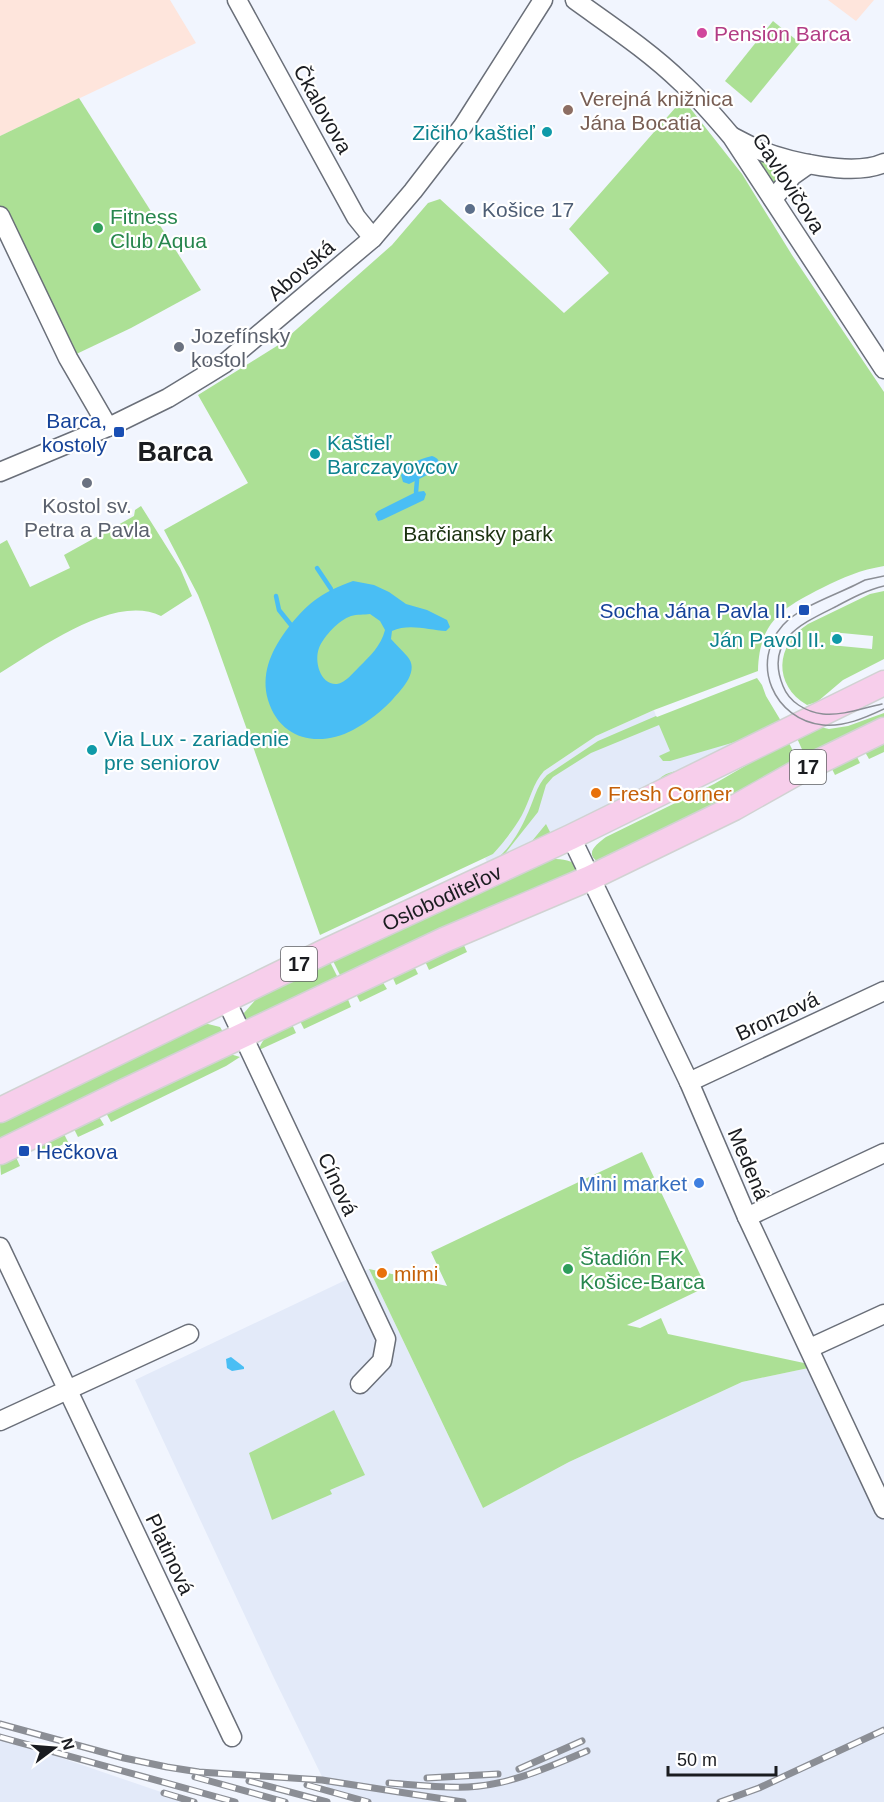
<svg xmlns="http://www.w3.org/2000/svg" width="884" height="1802" font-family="Helvetica,sans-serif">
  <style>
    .built { fill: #e3eaf9 }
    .education { fill: #fee5dc }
    .green { fill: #ace095; fill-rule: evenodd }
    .water { fill: #49bef4; fill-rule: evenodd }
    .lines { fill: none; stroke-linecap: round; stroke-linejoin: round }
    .stream { stroke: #49bef4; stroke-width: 4.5 }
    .minor-casing { stroke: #6a6f79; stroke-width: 21 }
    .major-casing { stroke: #d1d2d2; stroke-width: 27 }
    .minor { stroke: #fff; stroke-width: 18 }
    .major { stroke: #f7ceeb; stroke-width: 24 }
    .tram { stroke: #8b8e95; stroke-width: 1.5 }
    .rail-casing { stroke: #8b8e95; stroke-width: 7 }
    .rail { stroke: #fff; stroke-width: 4.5; stroke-dasharray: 14; stroke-linecap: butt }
    .hotel-dot { fill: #d1479c; stroke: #fff; stroke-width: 2 }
    .education-dot { fill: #8d6e63; stroke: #fff; stroke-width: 2 }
    .culture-dot { fill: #0f9aa8; stroke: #fff; stroke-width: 2 }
    .service-dot { fill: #5c6f8a; stroke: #fff; stroke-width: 2 }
    .leisure-dot { fill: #2e9e5b; stroke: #fff; stroke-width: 2 }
    .worship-dot { fill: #6b7280; stroke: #fff; stroke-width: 2 }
    .transit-dot { fill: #1a4fb4; stroke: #fff; stroke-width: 2 }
    .food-dot { fill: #e8710a; stroke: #fff; stroke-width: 2 }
    .shop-dot { fill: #3f7fe0; stroke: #fff; stroke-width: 2 }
    .labels { text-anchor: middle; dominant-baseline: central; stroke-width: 4.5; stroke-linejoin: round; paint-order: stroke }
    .shield { fill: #fff; stroke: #5f6063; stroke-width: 1.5 }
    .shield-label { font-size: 20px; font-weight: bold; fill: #1a1c20 }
    .hotel-label { font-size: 21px; fill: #b23c85; stroke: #fff; text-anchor: start }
    .education-label { font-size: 21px; fill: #785e54; stroke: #fff; text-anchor: start }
    .street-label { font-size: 21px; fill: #1a1c20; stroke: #fff }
    .culture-label { font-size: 21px; fill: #0d838f; stroke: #fff; text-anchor: end }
    .service-label { font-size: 21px; fill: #4e5e75; stroke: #fff; text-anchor: start }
    .leisure-label { font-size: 21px; fill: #27864d; stroke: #fff; text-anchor: start }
    .worship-label { font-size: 21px; fill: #5b616d; stroke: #fff; text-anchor: start }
    .transit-label { font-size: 21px; fill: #164399; stroke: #fff; text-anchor: end }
    .park-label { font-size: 21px; fill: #1b3210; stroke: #fff }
    .food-label { font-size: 21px; fill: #c56008; stroke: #fff; text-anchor: start }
    .shop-label { font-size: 21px; fill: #366cbe; stroke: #fff; text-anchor: end }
    .district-label { font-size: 27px; font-weight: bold; fill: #1a1c20; stroke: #fff }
  </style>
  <rect width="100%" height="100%" fill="#f1f5fe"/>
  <g class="built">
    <path d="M654,710l5,15 93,9 11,9 -270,131 -8,-16 8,-4 17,-20 12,-20 17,-38 5,-5 52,-35z"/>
    <path d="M369,1269l114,239 86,-46 173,-80 76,-16 66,144v292h-510l-45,-11 -56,-115 -138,-296z"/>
    <path d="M0,1737l164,56 30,9h-194z"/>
  </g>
  <g class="education">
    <path d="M0,0h170l26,43 -196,93z"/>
    <path d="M828,0h46l-18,21z"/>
  </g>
  <g class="green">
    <path d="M773,21l27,22 -49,60 -26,-22z"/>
    <path d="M79,98l122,192 -70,38 -63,30 -68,-142v-80z"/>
    <path d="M683,99l59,75 50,81 92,137v174c-24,4 -40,11 -62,22 -40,20 -63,34 -64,83l-104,39 -58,26 -52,35c-11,12 -14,29 -22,44 -8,14 -18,27 -29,39l-173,81 -111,-312 -11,-28 -34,-65 84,-47 -50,-88 82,-51 112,-99 36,-42 12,-4 124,114 45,-40 -40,-44z"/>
    <path d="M756,160l30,5 -11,23z"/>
    <path d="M141,506l39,62 12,28 -31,20c-47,-23 -121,33 -161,57v-129l7,-4 23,47 40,-19 -6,-13 70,-39 1,-6z"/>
    <path d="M884,591v68l-41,21 -26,22 -10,3c-34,-20 -32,-60 1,-81l62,-30zM831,632l42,4 -1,13 -42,-4z"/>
    <path d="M757,678l5,7 4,11 15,25 -39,19 -72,21h-7l-4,-5 11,-5 -11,-26 -68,28 -38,24 -7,8 -8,27 -35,44 -8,4c13,-9 25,-29 31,-43 7,-13 10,-32 21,-42l51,-34 58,-25 1,1z"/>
    <path d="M884,713v4l-79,39 -9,-20 20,-10 13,3 19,-3z"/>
    <path d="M788,741l9,18 -71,43 -128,60c-14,-9 -1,-18 8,-25l108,-53z"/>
    <path d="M884,742v10l-15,7 -4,-7z"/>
    <path d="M857,757l3,6 -25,12 -3,-6z"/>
    <path d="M688,769l-155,74 -1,-2 14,-17 5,10 105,-51c7,-11 19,-12 32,-14z"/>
    <path d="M547,859c11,0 25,-1 31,9l-2,4 -234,107 -9,-18z"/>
    <path d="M462,941l5,11 -38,18 -5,-11z"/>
    <path d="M330,962l9,18 -94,41 -1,-8 14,-16z"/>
    <path d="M413,964l5,10 -22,11 -4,-9z"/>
    <path d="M382,981l5,8 -27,13 -5,-10z"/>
    <path d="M347,997l4,10 -47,22 -4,-8z"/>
    <path d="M291,1022l5,11 -37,17c4,-16 18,-20 32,-28z"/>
    <path d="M208,1024l12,3 3,5 -223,111v-24l200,-94z"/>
    <path d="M230,1054l10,3 -14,9 -115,56 -6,-11z"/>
    <path d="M98,1115l6,10 -26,12 -5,-10z"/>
    <path d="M63,1132l5,10 -30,14 -4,-10z"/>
    <path d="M642,1152l64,135 -79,38 13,3 21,-10 7,16 150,32 -76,16 -173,80 -86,46 -114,-239 78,17 -16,-34z"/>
    <path d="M15,1155l5,11 -19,9 -1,-13z"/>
    <path d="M334,1410l31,65 -35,15 2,4 -60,26 -23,-67z"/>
  </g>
  <g class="water">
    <path d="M432,456c6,2 8,5 7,11l-2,3 -28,14 -6,-2 -2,-7c6,-11 18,-16 31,-19z"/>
    <path d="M424,491l2,3 -2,6 -42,20 -4,1 -3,-7 3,-3 38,-19z"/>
    <path d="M353,581l21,4 15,7 17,12 21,6 20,10 3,7 -4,4c-17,-1 -37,-8 -54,0l-1,8c5,6 11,11 16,17 13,14 -4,32 -14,43 -11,12 -25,23 -40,31 -34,18 -73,10 -85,-30 -7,-25 2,-47 17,-68 21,-28 35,-39 68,-51zM370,614l10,7 5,9c-4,16 -15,26 -26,37 -6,6 -14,16 -22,17 -17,1 -23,-23 -18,-36 5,-12 20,-28 32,-32 6,-2 13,-1 19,-2z"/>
    <path d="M231,1357l13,10v2l-12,2 -5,-3 -1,-9z"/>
  </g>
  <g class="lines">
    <g class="stream">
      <path d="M416,492l1,-12"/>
      <path d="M317,568l14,21"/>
      <path d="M276,596l3,14 12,15"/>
    </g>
    <defs>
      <g id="minor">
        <path d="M237,0l119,217 17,21"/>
        <path d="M575,0c36,26 74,51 106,82 19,17 35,36 51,55l152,232"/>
        <path d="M733,137c8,4 17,9 26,13 31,12 94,27 125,13"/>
        <path d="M773,199l19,-23 17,-12"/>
        <path d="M0,216l68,142 40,69"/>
        <path d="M0,472l115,-48 53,-26 41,-25 16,-10 58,-49 90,-76 40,-47 50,-65 80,-126"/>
        <path d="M571,837l118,245 58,135 137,292"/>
        <path d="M226,1000l160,339 -4,22 -22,23"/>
        <path d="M689,1082l195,-91"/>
        <path d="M747,1217l137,-64"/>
        <path d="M0,1247l232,490"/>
        <path d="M810,1348l74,-34"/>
        <path d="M0,1421l189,-87"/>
      </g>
      <g id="major">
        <path id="s1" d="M0,1110l324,-158 247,-115 313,-154"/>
        <path d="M0,1152l123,-60 321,-152 146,-62 144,-70 64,-36 86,-42"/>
      </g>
    </defs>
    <use href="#minor" class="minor-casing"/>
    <use href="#major" class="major-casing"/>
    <use href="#minor" class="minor"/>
    <use href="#major" class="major"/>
    <g class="tram">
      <path d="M884,576l-19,4 -10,5c-22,11 -56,22 -72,40 -34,38 -9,95 40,100 21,2 42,-7 61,-16"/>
      <path d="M882,704c-19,4 -40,12 -59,10 -17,-2 -34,-12 -40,-28 -19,-47 20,-63 54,-80 15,-8 30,-16 47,-20"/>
    </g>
    <defs>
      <g id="rail">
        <path d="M0,1724l124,34 43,9 32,5 123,8 141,22"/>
        <path d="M0,1737l235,65"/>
        <path d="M519,1769l63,-28"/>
        <path d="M195,1777l90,25"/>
        <path d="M427,1778l71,-4"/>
        <path d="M249,1781l78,21"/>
        <path d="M389,1783c26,2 52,5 79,4 42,-2 81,-20 119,-36"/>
        <path d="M307,1785l61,17"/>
        <path d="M164,1793l30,9"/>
        <path d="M720,1802l39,-14 125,-58"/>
      </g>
    </defs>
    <use href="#rail" class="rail-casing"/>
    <use href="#rail" class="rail"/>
  </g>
  <circle class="hotel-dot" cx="702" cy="33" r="6"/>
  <circle class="education-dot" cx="568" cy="110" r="6"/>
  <g class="culture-dot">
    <circle cx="547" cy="132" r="6"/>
    <circle cx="315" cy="454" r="6"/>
    <circle cx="837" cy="639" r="6"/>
    <circle cx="92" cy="750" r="6"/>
  </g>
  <circle class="service-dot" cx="470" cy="209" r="6"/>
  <g class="leisure-dot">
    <circle cx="98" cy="228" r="6"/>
    <circle cx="568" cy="1269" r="6"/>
  </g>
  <g class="worship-dot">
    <circle cx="179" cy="347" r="6"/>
    <circle cx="87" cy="483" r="6"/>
  </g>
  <g class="transit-dot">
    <rect x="113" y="426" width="12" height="12" rx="3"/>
    <rect x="798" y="604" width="12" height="12" rx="3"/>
    <rect x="18" y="1145" width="12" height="12" rx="3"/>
  </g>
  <g class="food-dot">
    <circle cx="596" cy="793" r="6"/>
    <circle cx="382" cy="1273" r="6"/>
  </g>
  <circle class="shop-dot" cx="699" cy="1183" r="6"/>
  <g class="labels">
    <g class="shield">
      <rect x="790" y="750" width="36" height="34" rx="4.5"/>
      <rect x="281" y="947" width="36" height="34" rx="4.5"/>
    </g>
    <g class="shield-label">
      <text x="808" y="767">17</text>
      <text x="299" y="964">17</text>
    </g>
    <g class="hotel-label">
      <text x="714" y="33">Pension Barca</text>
    </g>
    <g class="education-label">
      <text x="580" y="98">Verejná knižnica<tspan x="580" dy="24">Jána Bocatia</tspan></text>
    </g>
    <g class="street-label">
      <text transform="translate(323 109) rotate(61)">Čkalovova</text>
      <text transform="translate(789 183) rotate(57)">Gavlovičova</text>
      <text transform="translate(301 270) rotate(-41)">Abovská</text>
      <text stroke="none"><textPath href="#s1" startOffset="490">Osloboditeľov</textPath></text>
      <text transform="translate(777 1016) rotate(-25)">Bronzová</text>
      <text transform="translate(749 1164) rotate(67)">Medená</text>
      <text transform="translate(338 1184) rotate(65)">Cínová</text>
      <text transform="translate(170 1554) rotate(65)">Platinová</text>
    </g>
    <g class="culture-label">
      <text x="535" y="132">Zičiho kaštieľ</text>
      <text x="327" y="442" text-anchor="start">Kaštieľ<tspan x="327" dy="24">Barczayovcov</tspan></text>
      <text x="825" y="639">Ján Pavol II.</text>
      <text x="104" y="738" text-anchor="start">Via Lux - zariadenie<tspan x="104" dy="24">pre seniorov</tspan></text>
    </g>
    <g class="service-label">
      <text x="482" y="209">Košice 17</text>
    </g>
    <g class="leisure-label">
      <text x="110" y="216">Fitness<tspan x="110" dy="24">Club Aqua</tspan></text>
      <text x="580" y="1257">Štadión FK<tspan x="580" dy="24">Košice-Barca</tspan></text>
    </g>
    <g class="worship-label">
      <text x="191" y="335">Jozefínsky<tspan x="191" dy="24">kostol</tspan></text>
      <text x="87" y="505" text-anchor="middle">Kostol sv.<tspan x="87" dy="24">Petra a Pavla</tspan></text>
    </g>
    <g class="transit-label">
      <text x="107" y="420">Barca,<tspan x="107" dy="24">kostoly</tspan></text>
      <text x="792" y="610">Socha Jána Pavla II.</text>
      <text x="36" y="1151" text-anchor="start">Hečkova</text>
    </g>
    <g class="park-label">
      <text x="478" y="533">Barčiansky park</text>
    </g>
    <g class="food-label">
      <text x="608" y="793">Fresh Corner</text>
      <text x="394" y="1273">mimi</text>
    </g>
    <g class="shop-label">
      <text x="687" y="1183">Mini market</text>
    </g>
    <g class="district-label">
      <text x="175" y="452">Barca</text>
    </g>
  </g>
  <g transform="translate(54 1748) rotate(74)" stroke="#ffffff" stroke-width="4.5" paint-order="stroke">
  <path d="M0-4.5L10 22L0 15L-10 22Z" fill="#1a1c20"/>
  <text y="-9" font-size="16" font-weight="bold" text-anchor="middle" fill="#1a1c20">N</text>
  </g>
  <path d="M668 1766v9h108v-9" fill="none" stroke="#1a1c20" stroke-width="3"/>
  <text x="677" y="1766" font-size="18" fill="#1a1c20" stroke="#ffffff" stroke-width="4.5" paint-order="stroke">50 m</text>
</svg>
